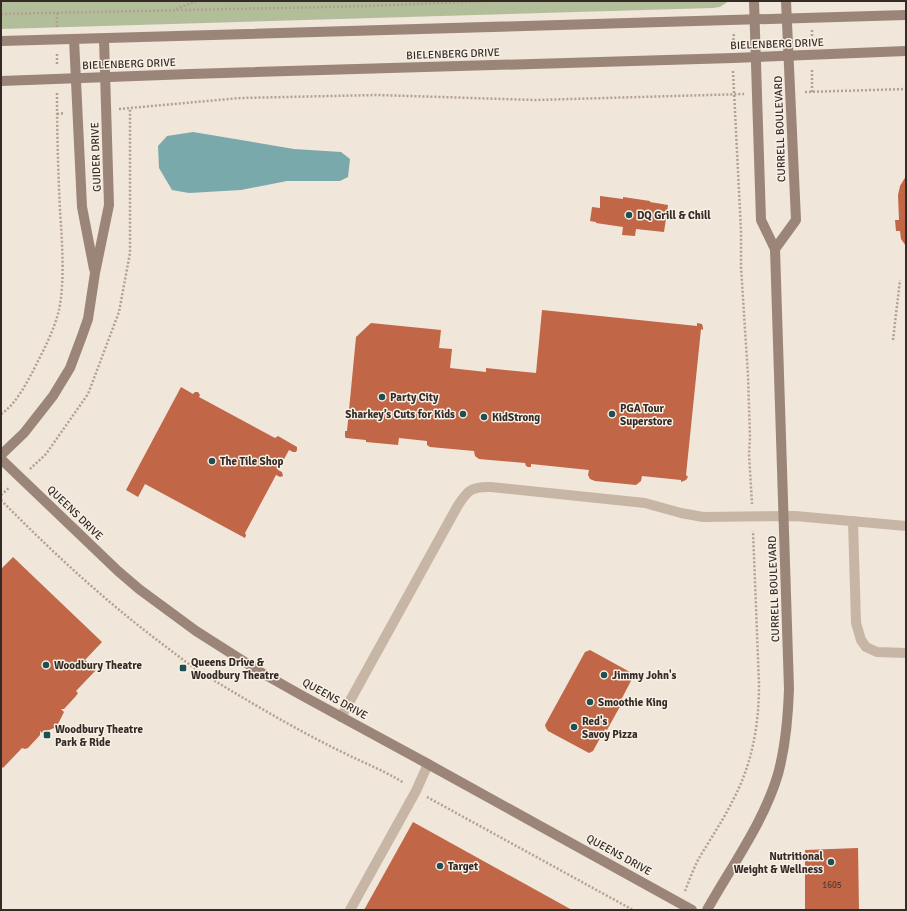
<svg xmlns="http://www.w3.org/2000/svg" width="907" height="911" font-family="Signika,sans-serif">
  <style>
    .green { fill: #b2be9a }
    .water { fill: #7aa9ac }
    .building { fill: #c16647 }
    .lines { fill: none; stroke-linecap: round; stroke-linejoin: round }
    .path { stroke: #b3a090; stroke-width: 2.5; stroke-dasharray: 2 2; stroke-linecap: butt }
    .lane { stroke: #c7b6a6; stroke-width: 10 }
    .secondary { stroke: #9b8578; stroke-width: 10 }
    .poi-dot { fill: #1e4f53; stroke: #f8f0e5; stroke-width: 1.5 }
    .labels { text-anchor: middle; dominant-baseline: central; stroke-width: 3; stroke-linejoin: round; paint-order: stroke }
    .number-label { font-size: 9px; fill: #573a2f }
    .street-label { font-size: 11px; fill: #342b27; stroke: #f8f0e5 }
    .poi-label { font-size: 11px; font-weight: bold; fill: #342b27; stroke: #f8f0e5; text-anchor: start }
  </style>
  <rect width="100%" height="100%" fill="#f0e6d9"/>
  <path class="green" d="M1,1h728l-9,6 -7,1 -712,21z"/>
  <path class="water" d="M193,132l101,17 47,3 9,7 -2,18 -8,4h-53l-46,9 -52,3 -17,-3 -13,-22 -1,-22 9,-10z"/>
  <g class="building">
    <path d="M906,176v70l-5,-7 -1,-8h-4l-1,-11h4l-1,-25 2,-9z"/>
    <path d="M600,196l23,3v-2l27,4v1l18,3 -4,27 -28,-3 -1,7 -13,-1 1,-8 -27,-4v-1l-6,-1 2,-14 8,1z"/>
    <path d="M542,310l155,16v-3l5,1 1,4v2l-2,-1 -15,146 2,2 -2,3 -5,2v-2l-39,-4 -1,5 -5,4 -41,-4 -5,-2 -2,-4 1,-5 -58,-6v3h-3l-2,-1 -1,-3 -46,-4 -4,-3 -1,-5 -44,-4 -3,-2v-4l-28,-3 -1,7 -32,-3v-2l-20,-2 -1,-1v-6h2l9,-94 15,-14 70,7 -2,18 13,1 -2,19 36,4v-4l50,5z"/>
    <path d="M181,387l12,7 2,-2h3l2,3 -1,2 76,41 3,-2 19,11v3l-1,2h-3l-4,-2 -11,20 4,2 1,4 -3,1 -4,-2 -31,58 1,2 -1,3 -100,-54 -7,13 -12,-7z"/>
    <path d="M13,557l89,85 -17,18 11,10 -20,21 2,2 -2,3 -12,13h-3l3,3 -6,12 -4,4 -12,5 -2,-2v4l-12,13 -3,1 -3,-1 -19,20 -2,-2v-197z"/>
    <path d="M590,650l40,22 3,5 -12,23 2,1 -16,29 -2,-1 -12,22 -4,2 -41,-22 -2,-3 -1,-3 40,-73z"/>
    <path d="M413,822l159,88h-208z"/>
    <path d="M858,848l1,62h-54v-60z"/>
  </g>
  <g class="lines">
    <g class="path">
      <path d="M176,9l21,-8"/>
      <path d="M57,13v14"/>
      <path d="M1,14l369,-8 115,-5"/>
      <path d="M812,30v11"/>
      <path d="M733,44l1,-11"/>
      <path d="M57,54v11"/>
      <path d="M733,71l8,160v36l7,109 2,61 -1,17 3,50"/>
      <path d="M805,92l101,-3"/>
      <path d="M812,92v-24"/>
      <path d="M119,109l121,-11 137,-3 159,5 208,-6"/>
      <path d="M57,114l7,-1"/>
      <path d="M893,340l7,-60"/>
      <path d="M1,414c14,-9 24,-28 32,-43 10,-20 21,-40 26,-61 6,-29 3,-70 1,-100 -2,-40 -3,-79 -3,-118"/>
      <path d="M30,469l16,-15 42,-60 31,-82 11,-59v-145"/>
      <path d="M1,495l9,-8"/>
      <path d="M1,500c50,51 103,100 160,143 16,12 32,25 49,35 43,26 87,52 132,74 22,11 41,18 62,31"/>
      <path d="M427,797l206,113"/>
      <path d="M685,891c4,-10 8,-21 13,-31 11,-19 24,-38 34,-58 20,-37 27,-76 27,-118l-6,-153"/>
    </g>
    <g class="lane">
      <path d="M853,521l3,102 5,17 5,7 11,5 29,1"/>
      <path d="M341,717l116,-210c10,-16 14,-21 34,-20l154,16 36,10 22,4 92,-1 111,10"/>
      <path d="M350,910l66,-119 12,-27"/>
    </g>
    <g class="secondary">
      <path d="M74,39l8,168 12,62"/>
      <path d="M1,41l905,-26"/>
      <path d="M1,81l189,-7 543,-16 173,-7"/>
      <path d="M775,249l21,-29 -10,-219"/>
      <path d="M1,455l23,-22 29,-37 17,-28 12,-32 6,-17 7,-46 14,-68 -5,-166"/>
      <path d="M1,459l117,112 21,18 57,42 66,42 39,22 127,69 264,146"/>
      <path d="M707,910c24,-43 57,-88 71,-136 8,-29 10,-56 11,-85l-14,-440 -14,-29 -7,-219"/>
    </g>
  </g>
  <g class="poi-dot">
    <circle cx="629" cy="215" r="4"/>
    <circle cx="382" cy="397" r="4"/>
    <circle cx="463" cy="414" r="4"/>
    <circle cx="612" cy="414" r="4"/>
    <circle cx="484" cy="417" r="4"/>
    <circle cx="212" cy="461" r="4"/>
    <circle cx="46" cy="665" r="4"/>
    <rect x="179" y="664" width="8" height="8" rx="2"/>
    <circle cx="604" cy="675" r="4"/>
    <circle cx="590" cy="702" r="4"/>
    <circle cx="574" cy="727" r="4"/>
    <rect x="43" y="731" width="8" height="8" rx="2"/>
    <circle cx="831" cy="862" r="4"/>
    <circle cx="440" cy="866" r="4"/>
  </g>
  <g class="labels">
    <g class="number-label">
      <text x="832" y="885">1605</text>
    </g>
    <g class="street-label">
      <text transform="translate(777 44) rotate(-2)">BIELENBERG DRIVE</text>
      <text transform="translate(453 54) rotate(-2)">BIELENBERG DRIVE</text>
      <text transform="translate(129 64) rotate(-2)">BIELENBERG DRIVE</text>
      <text transform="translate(780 129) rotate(-92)">CURRELL BOULEVARD</text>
      <text transform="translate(96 157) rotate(-92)">GUIDER DRIVE</text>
      <text transform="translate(75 513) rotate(44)">QUEENS DRIVE</text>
      <text transform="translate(774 589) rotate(-92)">CURRELL BOULEVARD</text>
      <text transform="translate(335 699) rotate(29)">QUEENS DRIVE</text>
      <text transform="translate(619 855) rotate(29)">QUEENS DRIVE</text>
    </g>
    <g class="poi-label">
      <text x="637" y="215">DQ Grill &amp; Chill</text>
      <text x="390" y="397">Party City</text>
      <text x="620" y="408">PGA Tour<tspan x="620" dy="13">Superstore</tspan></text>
      <text x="455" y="414" text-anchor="end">Sharkey’s Cuts for Kids</text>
      <text x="492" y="417">KidStrong</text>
      <text x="220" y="461">The Tile Shop</text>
      <text x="191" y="662">Queens Drive &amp;<tspan x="191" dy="13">Woodbury Theatre</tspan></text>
      <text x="54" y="665">Woodbury Theatre</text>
      <text x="612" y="675">Jimmy John's</text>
      <text x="598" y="702">Smoothie King</text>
      <text x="582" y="721">Red's<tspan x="582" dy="13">Savoy Pizza</tspan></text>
      <text x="55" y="729">Woodbury Theatre<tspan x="55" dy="13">Park &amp; Ride</tspan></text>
      <text x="823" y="856" text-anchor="end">Nutritional<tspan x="823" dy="13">Weight &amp; Wellness</tspan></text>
      <text x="448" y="866">Target</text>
    </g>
  </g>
  <rect width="907" height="911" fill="none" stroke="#342b27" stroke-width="4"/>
</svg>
